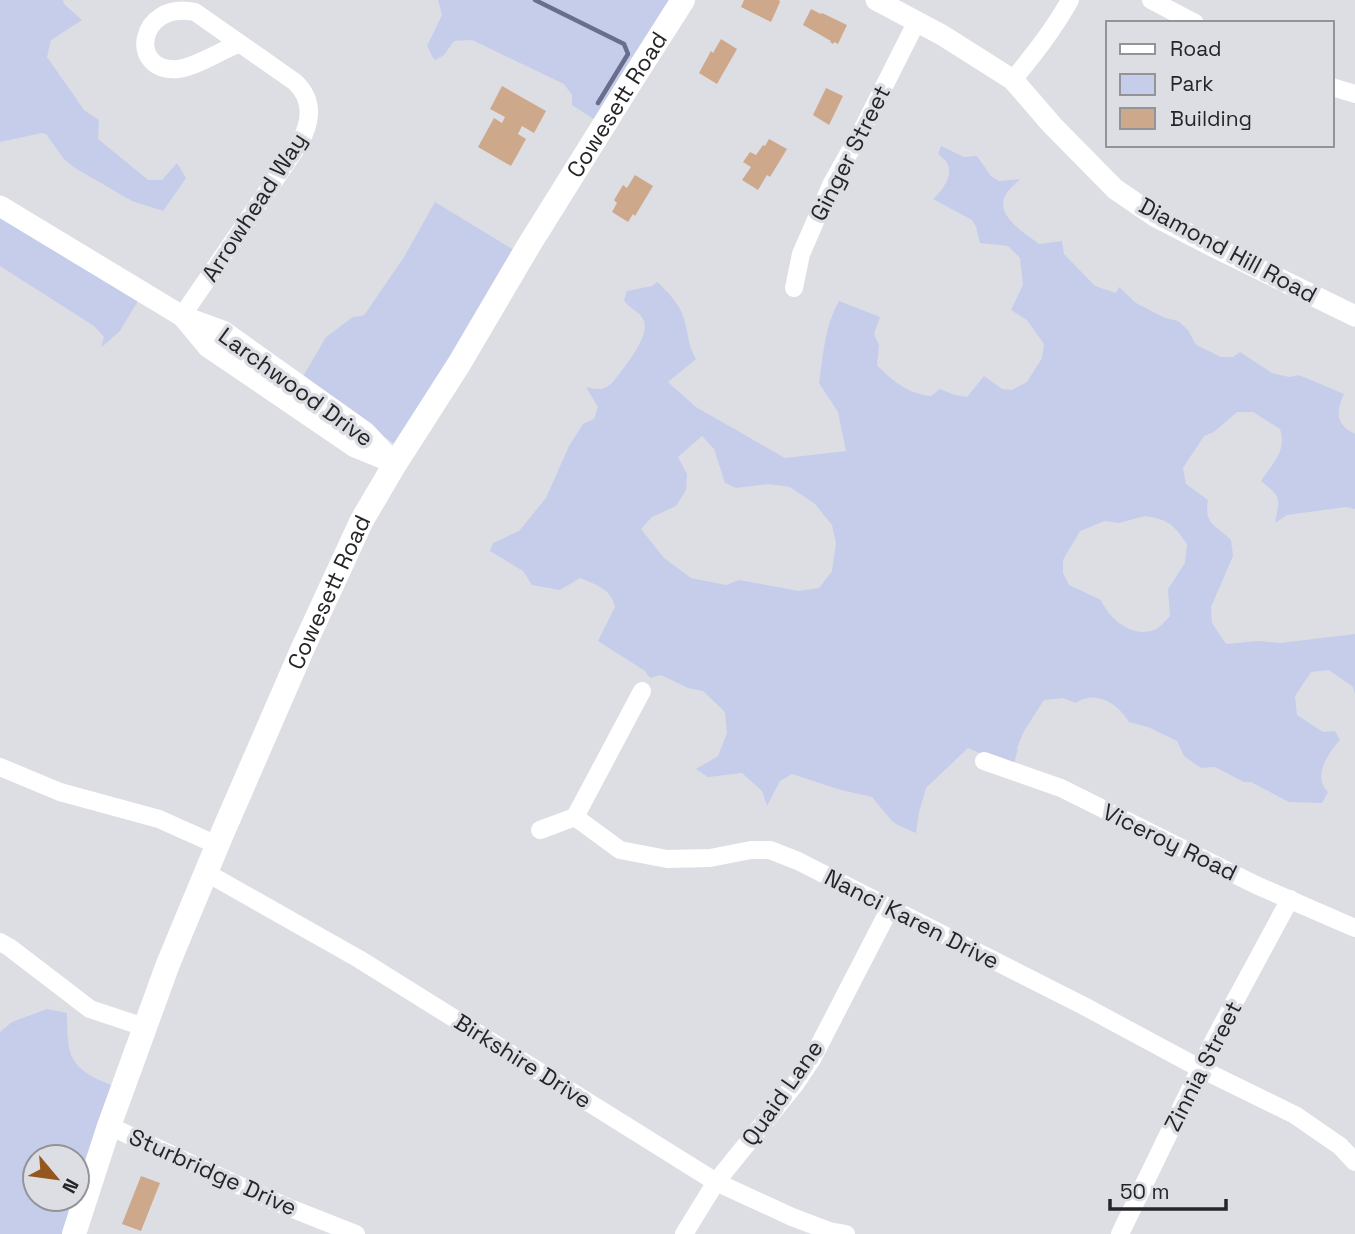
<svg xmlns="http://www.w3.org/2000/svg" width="1355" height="1234" font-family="'Space Grotesk',sans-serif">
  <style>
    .green { fill: #c6cdeb; fill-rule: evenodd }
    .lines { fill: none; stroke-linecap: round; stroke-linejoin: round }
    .stream { stroke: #686e8b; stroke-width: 4.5 }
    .building { fill: #cea88b }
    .minor { stroke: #fff; stroke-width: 18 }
    .tertiary { stroke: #fff; stroke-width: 21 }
    .secondary { stroke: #fff; stroke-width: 24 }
    .labels { text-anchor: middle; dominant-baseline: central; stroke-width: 7; stroke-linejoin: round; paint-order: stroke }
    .street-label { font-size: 23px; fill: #242527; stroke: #dcdee4 }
  </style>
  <rect width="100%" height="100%" fill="#dcdee4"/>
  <g class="green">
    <path d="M0,0h63l1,4 18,16 -31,20 -4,17 37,53 15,10 -1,19 50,41h14l15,-17 9,15 -23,33 -31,-10 -57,-33 -11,-9 -18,-25 -4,-1 -42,9z"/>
    <path d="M438,0h246l-81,125 -31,-20v-10l-8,-11 -92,-44 -18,1 -10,14 -9,5 -2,-2 -6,-12 15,-31z"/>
    <path d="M941,146l23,11 13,-1 14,20 8,5 21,-2c-5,5 -12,11 -15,17 -10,20 21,38 34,48l23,-3 2,13 31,32 21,7 3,-6 17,16 29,15 13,3 10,9 8,15 25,12h12l7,-5 32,21 17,4 10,-2 45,19c-8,18 -9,30 11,40v75l-9,-2 -59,8 -12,8c5,-26 7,-25 -14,-42 12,-18 26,-30 19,-52l-27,-17h-16l-23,20 -10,4 -21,32 3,16 22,16c-4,25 7,24 23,40l2,16 -22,51 1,16 14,21 32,-3 22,2 75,-9v61l-2,-8 -24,-17 -18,2 -16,24 2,19 26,17 12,-1 5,9c-9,9 -22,29 -18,42 1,4 3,7 6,10l-6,11 -33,-1 -38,-20h-7l-29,-15 -14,1 -17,-12 -7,-15 -29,-14 -19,-5c-11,-18 -33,-33 -53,-19l-13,-5 -19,2 -20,31 -7,17 1,1 -5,18 -45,-19 -42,40 -7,24 -3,21 -18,-8 -6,-4 -20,-24 -31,-7 -49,-16 -12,7 -13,25 -5,-15 -20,-18 -34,4 -12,-8 22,-13 9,-23 -2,-21 -22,-21 -15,-3 -27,-13 -11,3 -5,-7 -47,-30 17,-34c-4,-18 -18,-22 -35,-29l-20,12 -28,-5 -9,-14 -33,-20 3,-8 26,-12 27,-33 23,-52 14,-22 11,-5 4,-12 -12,-20c12,3 18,4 28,-6 10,-14 38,-46 29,-62 -5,-9 -14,-10 -19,-19l3,-9 25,-5 5,-4c12,11 22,21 27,37 5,15 3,25 12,40l-28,23 28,25 89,51 61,-7 -8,-39 -19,-29c4,-27 6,-58 20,-82l41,16 -6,17 5,11 -2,20c15,16 32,29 54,31l9,-7 15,6 12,2 17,-21 18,13 10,1 15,-8 15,-24 2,-14 -17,-24 -16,-10 12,-25 -3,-27 -12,-12 -28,-3 -4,-16 -4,-7 -39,-21c9,-8 21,-24 14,-36 -2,-4 -6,-6 -9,-9zM702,436l12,13 11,34 11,5 32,-4 22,3 25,17 17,21 4,18 -4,28 -13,17 -20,3 -60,-11 -13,5 -35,-7 -27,-20 -23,-29 11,-12 24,-11 10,-16 1,-16 -9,-17zM1145,516c24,4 28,8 42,28l-2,19 -17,26 2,27c-5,5 -10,12 -16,14 -22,8 -45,-11 -53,-30l-32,-15 -6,-12v-13l17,-29 25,-10 14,2z"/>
    <path d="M0,201l139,98 -19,32 -17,15 -2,1 3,-10 -10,-11 -94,-60z"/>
    <path d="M435,202l87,53 -118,195 -102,-67 -1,-3 25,-43 27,-20 9,-1 3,-2 39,-57z"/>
    <path d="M47,1009l20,4c0,11 0,23 2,34 4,26 32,34 54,42l-48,145h-75v-202l12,-10zM35,1157h42v42h-42z"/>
  </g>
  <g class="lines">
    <path class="stream" d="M535,0l89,44 4,10 -30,49"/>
  </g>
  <g class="building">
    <path d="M744,0h35l1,2 -9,20 -30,-15z"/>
    <path d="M811,9l10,5 1,-1 25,12 -9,19 -4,-2 -1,2 -3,-2 1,-1 -28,-16z"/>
    <path d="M721,39l16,10 -20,35 -18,-11 12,-22 2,2z"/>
    <path d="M502,86l44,25 -12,22 -12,-7 -4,8 8,5 -15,27 -33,-19 16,-29 8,5 3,-6 -15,-8z"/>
    <path d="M826,88l17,8 -14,29 -16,-10z"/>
    <path d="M769,139l18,10 -17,28 -3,-2 -9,15 -16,-10 9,-13 -8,-5 7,-10 6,3 7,-10 2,1z"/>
    <path d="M635,175l18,11 -18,30 -2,-2 -5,8 -16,-10 5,-9 -3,-3 9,-15 4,3z"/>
    <path d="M141,1176l19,7 -19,48 -19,-7z"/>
  </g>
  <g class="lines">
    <g class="minor">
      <path d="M1151,0l44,23"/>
      <path d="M1013,80c21,-26 41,-51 57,-80"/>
      <path d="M1332,87l23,7"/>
      <path d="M794,288l7,-34 30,-69 32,-57 54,-107"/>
      <path d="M182,316l116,-170c13,-22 17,-45 -3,-64l-100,-70c-57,-12 -68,61 -17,57 15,-1 46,-19 61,-26"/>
      <path d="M984,761l77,27 195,97 99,43"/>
      <path d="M0,767l60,25 99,27 58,26"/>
      <path d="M575,817l45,33 47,9 43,-1 41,-8h19l28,11 284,144 119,64 94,46 45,31 15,16"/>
      <path d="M575,817l67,-126"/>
      <path d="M540,830l35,-13"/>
      <path d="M207,873l152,86 357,223 76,35 37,14 17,3"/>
      <path d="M0,942l9,5 81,62 54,18"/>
      <path d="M109,1126l171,78 76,30"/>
      <path d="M684,1234l32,-52 80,-99 16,-24 78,-151"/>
      <path d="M1120,1234l95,-196 75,-139"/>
    </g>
    <g class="tertiary">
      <path d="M876,0l66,35 71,45 39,45 63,64 41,28 64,33 135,66"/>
      <path d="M0,206l182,110 41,15 142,101 30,32"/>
      <path d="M183,317l25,30 147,100 32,13"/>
    </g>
    <path class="secondary" id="s1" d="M74,1234l35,-108 59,-162 54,-130 80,-184 60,-130 33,-56 64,-100 70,-119 103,-165 51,-80"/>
  </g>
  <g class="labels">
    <g class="street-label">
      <text stroke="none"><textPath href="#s1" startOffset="1258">Cowesett Road</textPath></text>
      <text transform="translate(850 153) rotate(-63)">Ginger Street</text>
      <text transform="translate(254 207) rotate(-57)">Arrowhead Way</text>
      <text transform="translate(1228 250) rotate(28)">Diamond Hill Road</text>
      <text transform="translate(296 387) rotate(36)">Larchwood Drive</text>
      <text stroke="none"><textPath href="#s1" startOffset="691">Cowesett Road</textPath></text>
      <text transform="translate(1170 842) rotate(26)">Viceroy Road</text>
      <text transform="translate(912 919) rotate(27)">Nanci Karen Drive</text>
      <text transform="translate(523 1061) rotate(32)">Birkshire Drive</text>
      <text transform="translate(1203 1066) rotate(-63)">Zinnia Street</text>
      <text transform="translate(782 1093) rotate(-55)">Quaid Lane</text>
      <text transform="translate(213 1172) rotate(24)">Sturbridge Drive</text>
    </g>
  </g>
  <rect x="1106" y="21" width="228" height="126" fill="#dcdee4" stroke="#929498" stroke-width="2"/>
  <rect x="1120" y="44" width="35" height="10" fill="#ffffff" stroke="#929498" stroke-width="2"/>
  <text x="1170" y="56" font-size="21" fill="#242527">Road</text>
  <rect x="1120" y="74" width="35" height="21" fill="#c6cdeb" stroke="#929498" stroke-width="2"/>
  <text x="1170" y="91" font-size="21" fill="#242527">Park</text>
  <rect x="1120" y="108" width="35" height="21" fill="#cea88b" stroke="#929498" stroke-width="2"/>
  <text x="1170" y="126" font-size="21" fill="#242527">Building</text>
  <g transform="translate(56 1178) rotate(119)"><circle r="33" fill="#dcdee4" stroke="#929498" stroke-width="2"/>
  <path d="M0-5L12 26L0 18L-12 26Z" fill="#95571d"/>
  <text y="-10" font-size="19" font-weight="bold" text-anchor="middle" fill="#242527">N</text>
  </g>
  <path d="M1110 1199v10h116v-10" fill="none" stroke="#242527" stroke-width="3.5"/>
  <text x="1120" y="1199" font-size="21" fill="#242527" stroke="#dcdee4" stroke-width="5" paint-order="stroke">50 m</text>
</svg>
